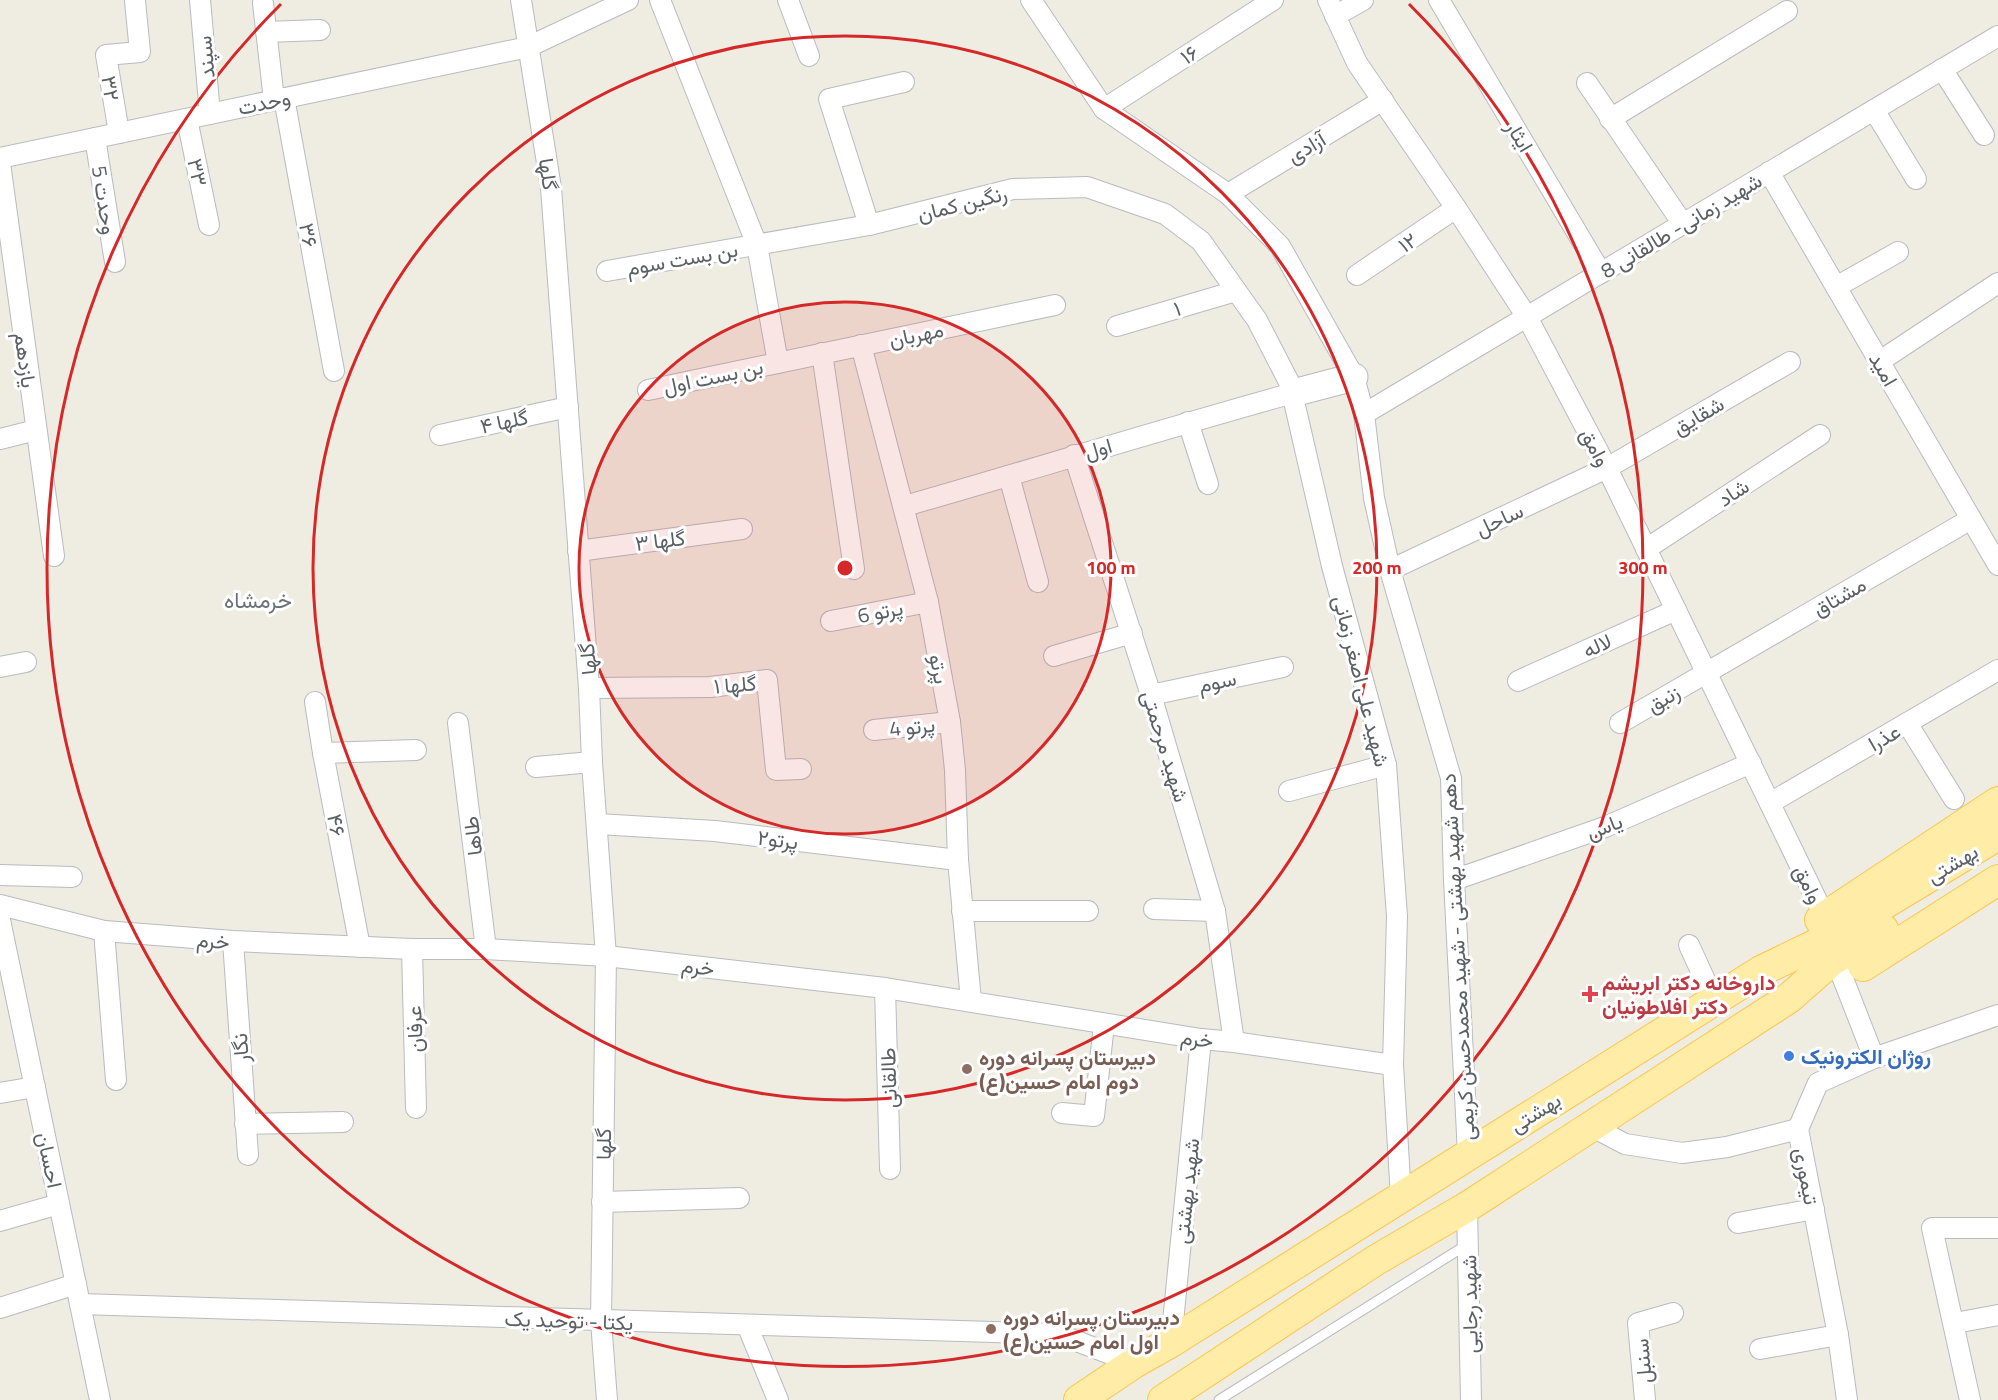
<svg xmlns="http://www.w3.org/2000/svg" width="1998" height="1400" font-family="'Titillium Web',Vazirmatn,sans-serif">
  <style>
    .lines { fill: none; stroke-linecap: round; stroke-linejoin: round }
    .lane-casing { stroke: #b8bbc0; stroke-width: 11 }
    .street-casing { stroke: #b8bbc0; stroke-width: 22 }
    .secondary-casing { stroke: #b6bac0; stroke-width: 29 }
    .primary-casing { stroke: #ffc44b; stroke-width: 32 }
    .lane { stroke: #fff; stroke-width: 9 }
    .street { stroke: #fff; stroke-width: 20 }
    .secondary { stroke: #fff; stroke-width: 27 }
    .primary { stroke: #ffeda7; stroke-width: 30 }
    .ring { fill: none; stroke: #d62828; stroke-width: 3 }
    .health-dot { fill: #e0444e; stroke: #fff; stroke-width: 2 }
    .shop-dot { fill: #3f7fe0; stroke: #fff; stroke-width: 2 }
    .education-dot { fill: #8d6e63; stroke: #fff; stroke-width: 2 }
    .labels { text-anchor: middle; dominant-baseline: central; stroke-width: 6; stroke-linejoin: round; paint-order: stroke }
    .street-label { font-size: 21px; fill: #5b6065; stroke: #fff }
    .health-label { font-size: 21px; font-weight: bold; fill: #be3a42; stroke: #fff; text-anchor: start }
    .shop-label { font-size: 21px; font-weight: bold; fill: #366cbe; stroke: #fff; text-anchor: start }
    .education-label { font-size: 21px; font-weight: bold; fill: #785e54; stroke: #fff; text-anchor: start }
    .neighbourhood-label { font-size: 22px; fill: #6b7277; stroke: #fff }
    .centre { fill: #d62828; stroke: #fff; stroke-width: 3 }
    .ring-label { font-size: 18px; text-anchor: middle; font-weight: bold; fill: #d62828; stroke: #fff; stroke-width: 6; stroke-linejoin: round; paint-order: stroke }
  </style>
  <rect width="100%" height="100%" fill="#efece2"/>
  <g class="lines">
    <defs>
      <path id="lane" d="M1219,1400l249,-156"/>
      <g id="street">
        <path d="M200,0l10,114"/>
        <path d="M521,0l30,188 38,500 3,74 14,194 -5,365 6,79"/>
        <path d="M660,0l97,245 21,118"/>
        <path d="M788,0l21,56"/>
        <path d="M1031,0l73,109 124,85 52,52 74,131 10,37 10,84 16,72 61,208 3,102 14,274"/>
        <path d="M1328,0l29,63 99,145 71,109 80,151 218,449"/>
        <path d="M1439,0l162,273"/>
        <path d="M263,3l11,97"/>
        <path d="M1335,16l28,-16"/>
        <path d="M266,32l54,-2"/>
        <path d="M1942,69l42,66"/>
        <path d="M1587,83l96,141"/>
        <path d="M284,98l50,273"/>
        <path d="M1104,109l169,-109"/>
        <path d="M1874,110l42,69"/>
        <path d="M187,119l22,106"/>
        <path d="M1610,119l177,-108"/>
        <path d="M119,133l-13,-78 34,-3 -5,-51"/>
        <path d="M95,138l20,124"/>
        <path d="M0,158l528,-111 100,-47"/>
        <path d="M0,163l54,393"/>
        <path d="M1769,172l229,393"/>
        <path d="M1228,194l155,-94"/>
        <path d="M869,225l-40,-126 75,-17"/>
        <path d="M607,271l262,-46 144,-36 74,-2 78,27 36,27 56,79 33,64 42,182 54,199 11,151 -4,149 8,132"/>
        <path d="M1357,275l99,-67"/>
        <path d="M1836,287l62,-35"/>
        <path d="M1117,326l119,-35"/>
        <path d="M861,345l67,257 22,120 5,48 3,90 13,141"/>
        <path d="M822,353l32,216"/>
        <path d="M1880,361l118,-78"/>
        <path d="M648,390l407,-85"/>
        <path d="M1364,414l634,-378"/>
        <path d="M1188,422l20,62"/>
        <path d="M440,435l128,-28"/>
        <path d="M0,439l36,-9"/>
        <path d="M1074,455l77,240 64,216 19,131"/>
        <path d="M1009,476l29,106"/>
        <path d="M905,506c129,-37 258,-77 388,-113"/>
        <path d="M1646,549l174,-114"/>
        <path d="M578,551l164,-22"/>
        <path d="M1390,570l217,-102 183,-106"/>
        <path d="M831,621l97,-19"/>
        <path d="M1054,656l78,-23"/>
        <path d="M0,667l26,-5"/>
        <path d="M1518,681l158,-71"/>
        <path d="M589,688l121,-1 57,-7 9,90 25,-1"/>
        <path d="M1151,695l132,-28"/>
        <path d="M315,702l8,51 37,194"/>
        <path d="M458,723l28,226"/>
        <path d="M1620,723l351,-204"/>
        <path d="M1907,723l47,76"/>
        <path d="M874,730l76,-8"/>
        <path d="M323,753l93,-3"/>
        <path d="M536,767l56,-5"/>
        <path d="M1289,791l97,-26"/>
        <path d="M1770,803l228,-133"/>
        <path d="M598,824l117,7 243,29"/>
        <path d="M0,875l72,2"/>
        <path d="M1454,880l151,-53 146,-64"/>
        <path d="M0,905l104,26 129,10 179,8h74l120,7 279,32 316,51 33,3 159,23"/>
        <path d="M1154,909l61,2"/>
        <path d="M962,911h126"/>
        <path d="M0,920l100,480"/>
        <path d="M104,931l12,149"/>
        <path d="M233,941l15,214"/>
        <path d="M1689,945l25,55"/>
        <path d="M412,949l4,159"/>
        <path d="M1842,976l32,82"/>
        <path d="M885,988l5,181"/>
        <path d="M0,1093l35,-6"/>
        <path d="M1062,1113l32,3 10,-92"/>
        <path d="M245,1124l98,-2"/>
        <path d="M1591,1126l34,18 57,9 45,-6 71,-18"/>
        <path d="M1798,1129l40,206 9,65"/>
        <path d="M1798,1129l20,-46 56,-25 124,-43"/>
        <path d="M602,1202l137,-4"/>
        <path d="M1467,1207l4,193"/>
        <path d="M0,1221l59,-17"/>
        <path d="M1738,1223l76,-14"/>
        <path d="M80,1304l978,30 76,29"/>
        <path d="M0,1308l76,-24"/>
        <path d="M1955,1323l43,-8"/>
        <path d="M747,1325l31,75"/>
        <path d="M1171,1342l30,-303"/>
        <path d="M1760,1349l78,-14"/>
        <path d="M1645,1400l-7,-77 35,-10"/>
        <path d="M1970,1400l-38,-172h66"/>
      </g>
      <path id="secondary" d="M1293,393l61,-16"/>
      <g id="primary">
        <path d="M1820,920l178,-118"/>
        <path d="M1863,966l135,-86"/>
        <path d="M1079,1400l55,-37 37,-21 590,-371 62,-30 175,-106"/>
        <path d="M1163,1400l213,-140 91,-53 322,-209 42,-37 52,-32"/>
      </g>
    </defs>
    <use href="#lane" class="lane-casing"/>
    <use href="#street" class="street-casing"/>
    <use href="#secondary" class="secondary-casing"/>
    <use href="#primary" class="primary-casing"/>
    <use href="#lane" class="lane"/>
    <use href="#street" class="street"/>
    <use href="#secondary" class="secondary"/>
    <use href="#primary" class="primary"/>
  </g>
  <circle cx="845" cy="568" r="266" fill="#d62828" fill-opacity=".12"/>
  <g class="ring">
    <circle cx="845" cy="568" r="266"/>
    <circle cx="845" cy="568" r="532"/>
    <path d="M1409 4A798 798 0 1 1 281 4"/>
  </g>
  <path class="health-dot" d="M1587 985h6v6h6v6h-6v6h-6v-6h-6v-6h6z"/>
  <circle class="shop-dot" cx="1789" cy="1056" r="6"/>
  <g class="education-dot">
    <circle cx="967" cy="1069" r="6"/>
    <circle cx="991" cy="1329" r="6"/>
  </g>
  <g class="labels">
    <g class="street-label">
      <text transform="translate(1189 54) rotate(-33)">۱۶</text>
      <text transform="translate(205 57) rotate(-95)">سپند</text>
      <text transform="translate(111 88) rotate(81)">۳۲</text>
      <text transform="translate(264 102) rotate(-12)">وحدت</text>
      <text transform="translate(1520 136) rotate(59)">ایثار</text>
      <text transform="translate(1306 147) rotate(-31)">آزادی</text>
      <text transform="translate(198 172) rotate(78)">۳۳</text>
      <text transform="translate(549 174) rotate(82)">گلها</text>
      <text transform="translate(105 200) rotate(81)">5 وحدت</text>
      <text transform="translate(962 203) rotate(-14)">رنگین کمان</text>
      <text transform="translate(1681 225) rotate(-31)">شهید زمانی- طالقانی 8</text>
      <text transform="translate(309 235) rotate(80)">۳۶</text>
      <text transform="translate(1407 242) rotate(-34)">۱۲</text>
      <text transform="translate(682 258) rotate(-10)">بن بست سوم</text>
      <text transform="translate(1177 308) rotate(-16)">۱</text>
      <text transform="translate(916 334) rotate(-12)">مهربان</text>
      <text transform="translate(26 360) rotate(82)">یازدهم</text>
      <text transform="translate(1884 369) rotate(60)">امید</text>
      <text transform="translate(713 376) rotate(-12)">بن بست اول</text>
      <text transform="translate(1698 415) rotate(-30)">شقایق</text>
      <text transform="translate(504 421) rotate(-12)">گلها ۴</text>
      <text transform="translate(1596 447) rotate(62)">وامق</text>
      <text transform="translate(1098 448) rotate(-16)">اول</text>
      <text transform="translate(1733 492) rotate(-33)">شاد</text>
      <text transform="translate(1499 519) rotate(-25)">ساحل</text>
      <text transform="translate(660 540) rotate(-7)">گلها ۳</text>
      <text transform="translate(1839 596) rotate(-30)">مشتاق</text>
      <text transform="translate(880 611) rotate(-11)">پرتو 6</text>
      <text transform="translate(1597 645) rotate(-24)">لاله</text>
      <text transform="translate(587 659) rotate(-95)">گلها</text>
      <text transform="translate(940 669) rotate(80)">پرتو</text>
      <text transform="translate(1217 681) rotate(-12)">سوم</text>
      <text transform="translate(1362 681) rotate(76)">شهید علی اصغر زمانی</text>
      <text transform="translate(735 684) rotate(-5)">گلها ۱</text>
      <text transform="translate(1663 698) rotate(-30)">زنبق</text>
      <text transform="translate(912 726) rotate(-6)">پرتو 4</text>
      <text transform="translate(1884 737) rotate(-30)">عذرا</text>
      <text transform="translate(1166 746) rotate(73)">شهید مرحمتی</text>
      <text transform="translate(337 825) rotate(79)">۴۶</text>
      <text transform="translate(1604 826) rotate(-21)">یاس</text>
      <text transform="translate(472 836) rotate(-97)">طاها</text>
      <text transform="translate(778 839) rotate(7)">پرتو۲</text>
      <text transform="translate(1952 863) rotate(-31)">بهشتی</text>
      <text transform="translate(1809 884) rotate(64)">وامق</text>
      <text transform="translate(213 940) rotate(4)">خرم</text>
      <text transform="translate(1457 957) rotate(-93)">دهم شهید بهشتی - شهید محمدحسن کریمی</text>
      <text transform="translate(698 966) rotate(7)">خرم</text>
      <text transform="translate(414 1029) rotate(-92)">عرفان</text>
      <text transform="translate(1197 1038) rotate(7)">خرم</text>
      <text transform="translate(240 1048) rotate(-94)">نگار</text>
      <text transform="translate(888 1078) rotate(-92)">طالقانی</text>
      <text transform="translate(1535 1112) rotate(-32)">بهشتی</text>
      <text transform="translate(603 1144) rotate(-89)">گلها</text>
      <text transform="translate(50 1160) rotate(78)">احسان</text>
      <text transform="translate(1807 1176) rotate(79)">تیموری</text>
      <text transform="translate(1186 1191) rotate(-84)">شهید بهشتی</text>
      <text transform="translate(1469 1304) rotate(-91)">شهید رجایی</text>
      <text transform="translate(569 1320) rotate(2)">یکتا - توحید یک</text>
      <text transform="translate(1642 1361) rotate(-95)">سنبل</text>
    </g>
    <g class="health-label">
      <text x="1602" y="982">داروخانه دکتر ابریشم<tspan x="1602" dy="24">دکتر افلاطونیان</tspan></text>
    </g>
    <g class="shop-label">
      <text x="1801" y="1056">روژان الکترونیک</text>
    </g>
    <g class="education-label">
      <text x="979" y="1057">دبیرستان پسرانه دوره<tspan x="979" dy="24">دوم امام حسین(ع)</tspan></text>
      <text x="1003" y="1317">دبیرستان پسرانه دوره<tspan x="1003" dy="24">اول امام حسین(ع)</tspan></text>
    </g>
    <g class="neighbourhood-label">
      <text x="258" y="600">خرمشاه</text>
    </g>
  </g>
  <circle cx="845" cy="568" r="9" class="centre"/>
  <g class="ring-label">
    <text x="1111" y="574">100 m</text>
    <text x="1377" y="574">200 m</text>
    <text x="1643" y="574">300 m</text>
  </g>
</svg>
